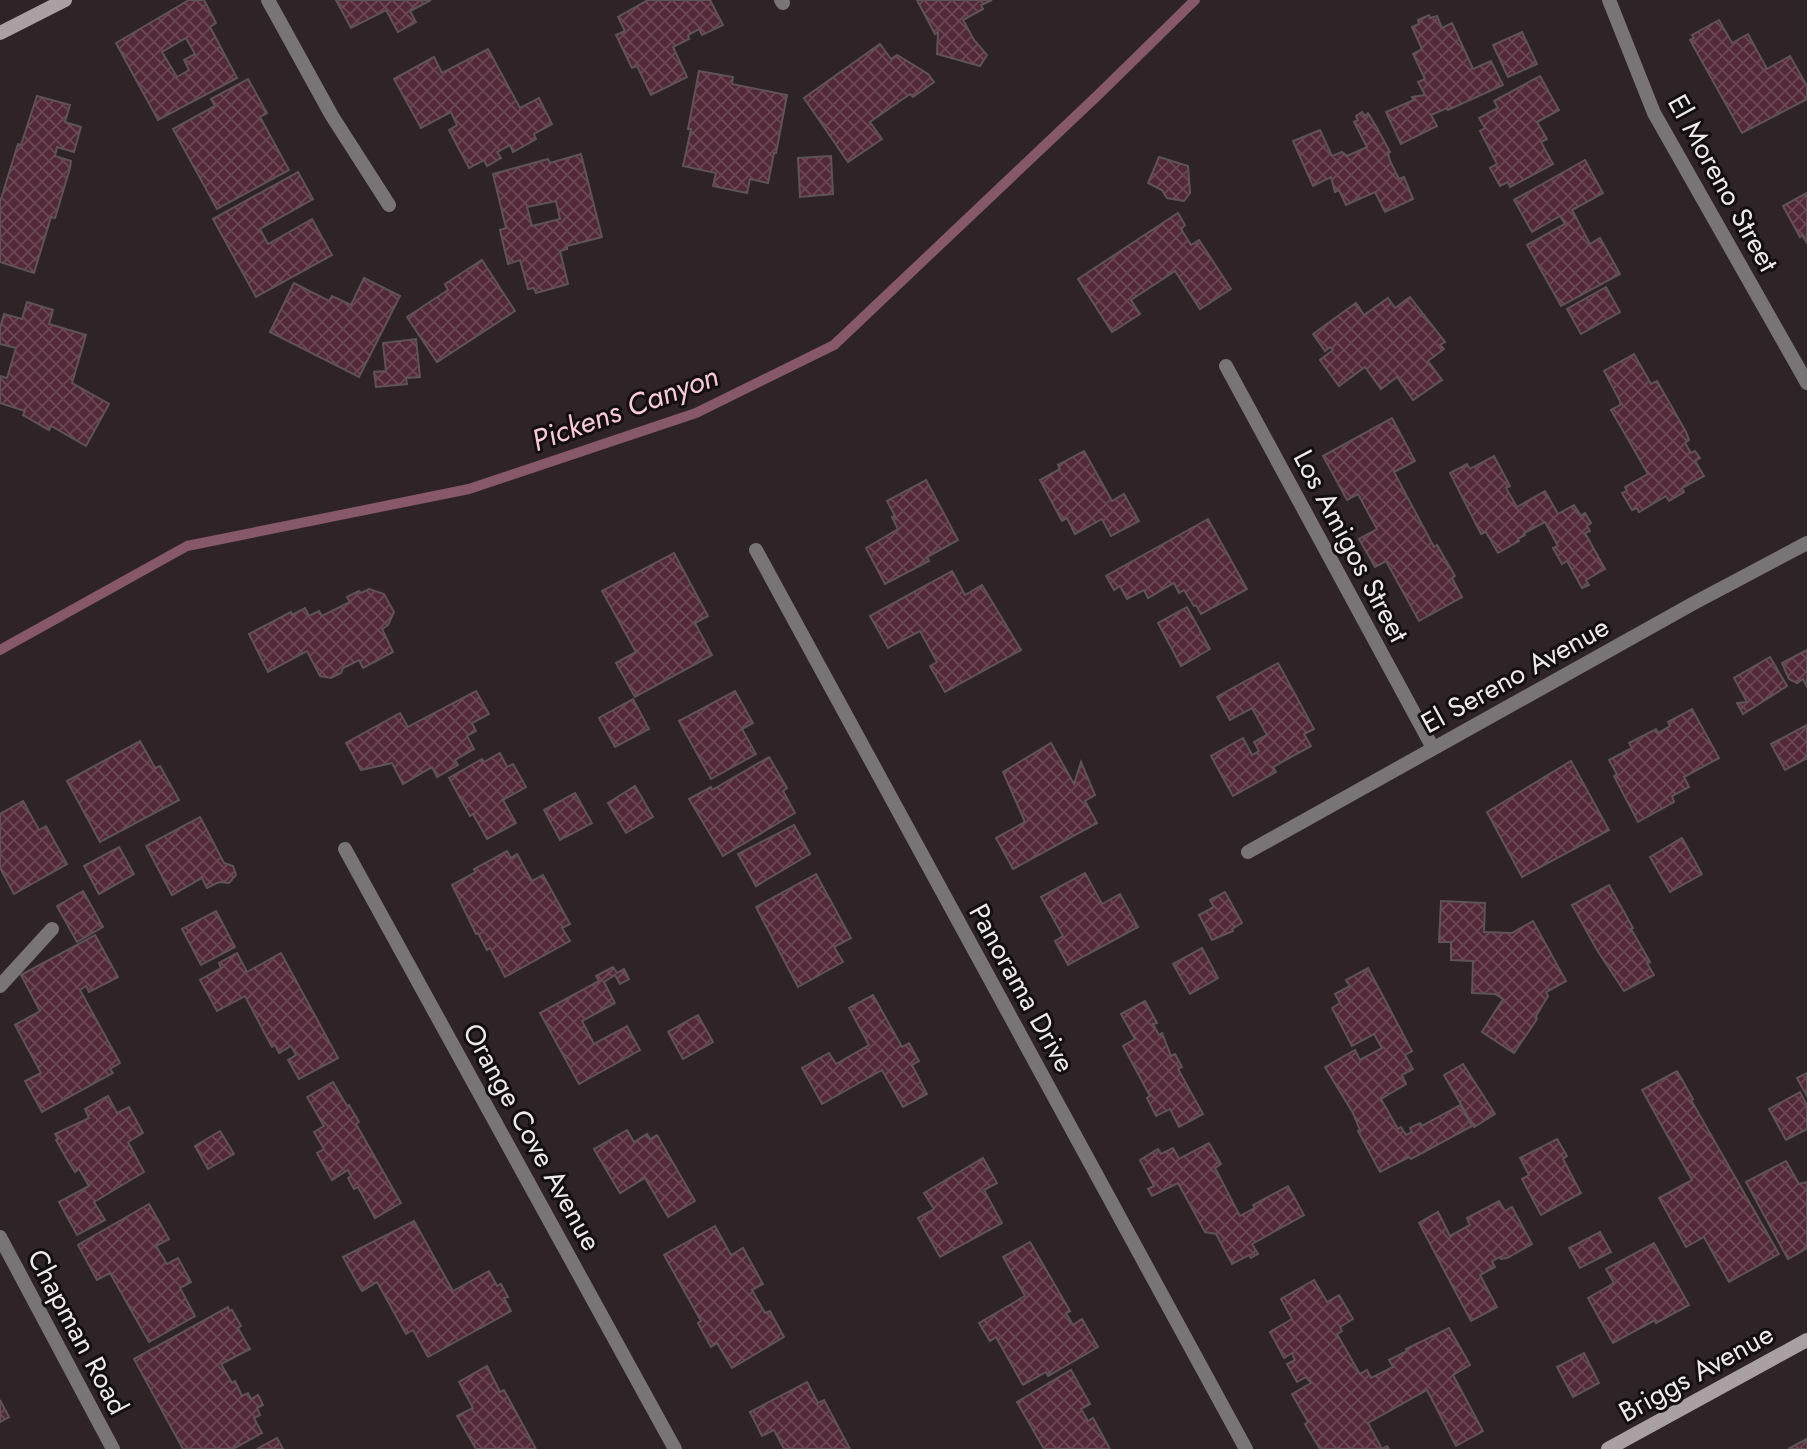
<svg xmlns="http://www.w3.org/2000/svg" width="1807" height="1449" font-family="Jost,sans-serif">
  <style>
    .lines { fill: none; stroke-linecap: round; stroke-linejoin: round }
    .stream { stroke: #86586a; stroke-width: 10 }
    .building { fill: url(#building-cross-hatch); stroke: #5e5357; stroke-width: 2; fill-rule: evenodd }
    .lane { stroke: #797476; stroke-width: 14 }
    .street { stroke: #797476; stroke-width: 14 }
    .secondary { stroke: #a9a0a3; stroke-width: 14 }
    .labels { text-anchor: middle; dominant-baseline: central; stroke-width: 6; stroke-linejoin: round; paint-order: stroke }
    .street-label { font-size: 28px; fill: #f0e9eb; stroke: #130e10 }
    .water-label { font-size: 30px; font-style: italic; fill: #f8c9d9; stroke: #130e10 }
  </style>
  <defs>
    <pattern id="building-cross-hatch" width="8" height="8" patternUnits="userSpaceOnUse" patternTransform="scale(1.75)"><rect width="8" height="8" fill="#53293a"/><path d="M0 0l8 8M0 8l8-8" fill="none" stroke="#6c4857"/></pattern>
  </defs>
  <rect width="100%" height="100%" fill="#2e2427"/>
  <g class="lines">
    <path class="stream" d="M0,650l187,-104 282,-57 227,-76 138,-68 264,-250 97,-95"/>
  </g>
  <g class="building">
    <path d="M189,0h15l12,23 -6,4 27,51 -79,42 -42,-77zM186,38l9,16 -11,6 5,10 -12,7 -15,-25z"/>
    <path d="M336,0h95l-21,11 6,11 -18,10 -12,-22 -35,18z"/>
    <path d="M648,0h62l13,25 -21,10 -3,-6 -11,6 1,4 -16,8 14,30 -36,18 -14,-29 -5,2 -16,-33 9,-4 -7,-14z"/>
    <path d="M917,0h75l-11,5 2,4 -20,11 11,20 13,15 -7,11 -43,-12 1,-22 -3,2z"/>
    <path d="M1429,15l1,3 7,-2 5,12 10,-5 21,46 18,-8 12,24 -55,25 -1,-2 -16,7 6,11 -36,18 -15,-32 28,-12 -2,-3 13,-2 -7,-13 7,-3 -12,-25 9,-5 -10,-22 7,-3 -1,-4z"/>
    <path d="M1719,20l13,23 16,-9 19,35 23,-13 17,30v13l-65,34 -52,-93 4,-2 -2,-3z"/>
    <path d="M1522,32l15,32 -29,13 -15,-32z"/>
    <path d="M880,44l11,15 6,-4 31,19 6,8 -21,15 -3,-3 -40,28 12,17 -34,23 -44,-64z"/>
    <path d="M488,49l32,59 19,-10 13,26 -18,10 2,5 -23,13 -3,-7 -13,7 4,6 -14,8 -3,-6 -15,8 -20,-38 8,-5 -6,-13 -30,16 -27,-49 40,-22 8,16z"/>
    <path d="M699,71l34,6 -1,7 55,11 -11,58h-2l-6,30 -18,-4 -3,14 -34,-7 3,-13 -33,-7 8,-37h-3z"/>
    <path d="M1540,76l19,34 -22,12 10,17 -6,3 12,22 -43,23 -2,-5 -8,4 -10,-18 7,-4 -17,-33 5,-3 -6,-10 19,-10 -4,-7z"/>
    <path d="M248,79l19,34 -7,4 29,53 -72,39 -44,-80 42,-23 -4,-7z"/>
    <path d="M37,96l33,9 -5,17 16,5 -7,25 -17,-5 -2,9 16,5 -1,7 -15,50 -4,-1 -17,56 -34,-11v-60l18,-58 3,1z"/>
    <path d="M1362,112l3,4 3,-3 9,15 13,24 -2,1 2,8 9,18 5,-2 9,22 -28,13 -10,-20 -29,13 -7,-15 -4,2 -4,-15 -18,9 -20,-45 27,-11 12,26 10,-4 5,4 20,-9 -13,-25 4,-2 -2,-4z"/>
    <path d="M581,154l21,83 -35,9v3l-7,2 8,33 -32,9 -2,-5 -6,1 -8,-29 -12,4 -8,-34 6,-2 -13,-54 55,-15 2,4zM556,201l4,18 -28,7 -5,-19z"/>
    <path d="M831,156l2,38 -33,3 -2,-39z"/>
    <path d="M1159,157l29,9 2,27 -6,8 -17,-3 -5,-8 -14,-7z"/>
    <path d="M1585,160l18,33 -31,17 18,34 10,-6 20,36 -59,32 -34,-61 38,-21 -5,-8 -28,16 -18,-32z"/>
    <path d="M298,172l15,27 -53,30 8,15 44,-25 20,36 -76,42 -43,-78z"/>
    <path d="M1807,193v50l-5,-8 -2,2 -17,-31z"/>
    <path d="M1178,213l7,12 -4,4 10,16 8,-5 32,49 -31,20 -25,-38 -44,29 9,14 -28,18 -34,-53z"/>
    <path d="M482,260l33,51 -78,51 -30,-45 41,-27 -3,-6z"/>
    <path d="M364,278l36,18 -41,81 -89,-45 24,-49 35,18 3,-5 19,9z"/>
    <path d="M1606,287l14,25 -39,22 -14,-25z"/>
    <path d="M1410,297l35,45 -5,3 4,4 -16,12 14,19 -29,20 -16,-23 -16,12 -16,-22 -26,19 -19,-26 13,-10 -3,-3 -5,4 -12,-17 43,-31 8,12 24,-17 7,10z"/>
    <path d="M27,302l26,8 -4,14 37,11 -14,48 37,21 -23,42 -35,-20 -2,4 -26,-15 2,-4 -25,-8v-27l7,2 9,-30 -16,-4v-16l4,-14 18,5z"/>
    <path d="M416,339l4,38 -14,1 1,6 -31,3 -2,-15 12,-1 -3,-28z"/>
    <path d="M1634,354l17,30 6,-3 29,51 3,8 -4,3 6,10 4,-2 5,7 -5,3 9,15 -22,12 2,4 -15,9 -3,-5 -27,16 -2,-4 -5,2 -10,-17 5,-2 -2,-4 23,-13 -37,-64 9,-5v-4l-16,-30z"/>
    <path d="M1392,418l23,43 -21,11 40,75 3,-2 18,31 -3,2 10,19 -43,24 -33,-60 -11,6 -16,-28 18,-10 -19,-35 -11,6 -24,-44z"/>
    <path d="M1084,451l28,50 12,-7 15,27 -28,15 -9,-17 -27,15 -8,-16 -5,3 -22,-41 20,-11 -2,-4z"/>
    <path d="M1494,456l16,30 -4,2 11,19 28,-16 13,23 16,-9 7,11 4,-3 6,10 -4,3 3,5 -5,2 20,36 -19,11 3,5 -7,3 -15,-27 -5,3 -9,-16 5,-2 -13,-24 -21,11 1,2 -7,4 1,2 -21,12 -12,-21 -5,2 -31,-61 17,-9 3,5z"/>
    <path d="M926,480l32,60 -31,17 2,4 -44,23 -19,-36 32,-19 -6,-12 3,-1 -8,-15z"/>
    <path d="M1208,519l39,70 -46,25 -5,-9 -2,1 -10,-16 -5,3 -5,-10 -26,15 -4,-8 -17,9 -7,-13 -6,4 -8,-14z"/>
    <path d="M674,553l34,63 -13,7 17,32 -77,42 -19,-34 20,-11 -34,-61z"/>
    <path d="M952,571l13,24 17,-10 39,65 -76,42 -15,-26 7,-4 -17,-31 -32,17 -18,-32z"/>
    <path d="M369,589l15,5 10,18 -6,13 -6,4 11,23 -30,16 -4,-8 -16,8 -2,5 -10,5 -11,-2 -13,-25 -39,21 -19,-38 42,-22 1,3 13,-7 4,8 10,-5 3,5 28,-14 -3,-5 12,-6 2,2z"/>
    <path d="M1187,607l23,42 -29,17 -23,-43z"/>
    <path d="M1807,650v37l-4,-8 -6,4 -8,-4 -7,-16z"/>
    <path d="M1770,657l17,29 -44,28 -6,-11 10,-1 -13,-24z"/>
    <path d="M1278,663l36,66 -10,5 7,12 -38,21 3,5 -43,24 -22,-40 32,-18 9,17 7,-4 -5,-9 13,-7 -15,-27 -22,12 -13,-23z"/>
    <path d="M476,691l13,23 -17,9 4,8 -9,5 7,13 -19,11 3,5 -21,12 -5,-10 -29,17 -11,-21 -31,7 -15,-27 54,-30 8,14z"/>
    <path d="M735,691l18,32 -11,6 14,25 -45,25 -32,-58z"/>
    <path d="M633,699l16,30 -34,18 -16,-29z"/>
    <path d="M1692,709l27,49 -35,19 5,10 -17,9 2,6 -36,20 -24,-46 3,-2 -8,-14 23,-12 -3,-5 27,-14 2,4 12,-7 -2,-4z"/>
    <path d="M1807,725v33l-22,12 -14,-26z"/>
    <path d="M140,741l15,27 5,-2 19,34 -79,42 -33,-61z"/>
    <path d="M1051,743l23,41 7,-22 14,33 -10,6 12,22 -84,46 -17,-31 29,-16 -22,-50z"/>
    <path d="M500,753l7,14 6,-3 13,23 -23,13 13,23 -29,16 -14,-25 -3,2 -21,-38 33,-19 2,3z"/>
    <path d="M769,757l18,31 -4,3 12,22 -72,43 -34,-57 22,-12 1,3z"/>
    <path d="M1571,761l38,69 -87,47 -35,-65z"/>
    <path d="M635,786l18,31 -27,16 -18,-30z"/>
    <path d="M575,793l17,30 -32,17 -16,-30z"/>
    <path d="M23,801l16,29 7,-4 21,38 -53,30 -14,-26v-54z"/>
    <path d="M200,817l24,46 9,3 3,9 -7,8 -10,-1 -12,6 -5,-10 -30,17 -26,-49z"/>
    <path d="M794,825l16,29 -54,32 -18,-32z"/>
    <path d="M1682,838l20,36 -32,18 -20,-35z"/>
    <path d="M119,847l15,27 -35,20 -15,-28z"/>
    <path d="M507,851l4,7 6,-4 15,27 11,-6 27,49 -8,4 8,13 -65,36 -15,-29 -3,2 -9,-17 -2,1 -24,-49 24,-13 -2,-3z"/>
    <path d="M1085,873l17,31 18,-10 18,33 -70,38 -13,-24 8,-5 -22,-39z"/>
    <path d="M816,874l35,64 -17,9 9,15 -45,25 -42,-80z"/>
    <path d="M1609,885l24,43 -2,1 19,33 -3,1 7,12 -30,16 -27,-41 -25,-45z"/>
    <path d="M83,891l20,36 -26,15 -20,-36z"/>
    <path d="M1225,892l17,31 -10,6 1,2 -21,9 -13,-25 15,-8 -4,-7z"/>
    <path d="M1441,901l44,2 -1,29 28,1 21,-12 33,60 -20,11 2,4 -12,20 1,3 -23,34 -32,-21 21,-33 -8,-5 -23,-1 1,-32 -22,-1v-18h-12z"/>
    <path d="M216,911l19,36 -34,18 -19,-36z"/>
    <path d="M95,935l23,42 -29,15 -3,-6 -6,4 40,73 -10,6 3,4 -71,39 -17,-31 16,-8 -26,-48 25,-14 -19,-36z"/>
    <path d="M1202,948l16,30 -28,16 -17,-30z"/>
    <path d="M237,953l10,19 34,-19 57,105 -39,21 -11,-19 8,-5 -5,-9 -12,7 -4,-8 -3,2 -27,-51 -28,15 -17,-31 21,-12 -2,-5z"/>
    <path d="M613,967l4,6 7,-4 5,10 -9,5 -5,-9 -11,7 11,21 -33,18 12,23 33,-18 13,24 -61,34 -39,-71 59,-32 -3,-5z"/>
    <path d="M1368,968l44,83 -7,4 8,14 -11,6 4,9 -25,15 17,30 3,-2 5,8 6,-3 -2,-4 10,-5 2,3 38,-21 12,21 -61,33 -2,-2 -29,15 -22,-41 2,-1 -7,-17 -28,-46 30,-17 5,10 22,-12 -8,-14 -22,12 -20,-38 8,-5 -5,-9 15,-8 -4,-6z"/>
    <path d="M873,995l29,52 7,-4 10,18 -7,4 15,29 -24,13 -21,-37 -60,34 -20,-36 27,-15 7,11 33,-19 -20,-37z"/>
    <path d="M1145,1001l12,22 -4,1 6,11 3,-2 9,23 4,-2 7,13 -4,2 25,45 -24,13 -9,-18 -14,7 -9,-18 3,-2 -27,-50 12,-7 -14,-25z"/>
    <path d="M698,1015l15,27 -30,17 -15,-27z"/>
    <path d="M1463,1064l32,50 -21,13 -30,-52z"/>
    <path d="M1677,1071l16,28 -2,1 88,154 -50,28 -25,-45 -18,10 -27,-49 33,-18 -50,-90z"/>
    <path d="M1807,1073v23l-10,-18z"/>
    <path d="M333,1082l14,24 2,-1 10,17 -3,2 45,79 -26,15 -17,-31 -4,2 -6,-11 3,-2 -3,-6 -16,10 -15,-27 7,-4 -10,-17 10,-6 -17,-29z"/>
    <path d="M1800,1092l7,13v24l-21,11 -17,-31z"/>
    <path d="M108,1096l9,17 12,-6 14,26 -15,9 16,30 -50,30 11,18 -28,15 -18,-33 30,-16 -10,-17 -4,3 -7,-11 -12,-21 2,-1 -3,-5 34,-16 -4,-9z"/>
    <path d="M627,1130l7,12 13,-8 3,5 7,-4 38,66 -27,16 -23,-39 -25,15 -26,-44z"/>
    <path d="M220,1131l14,23 -26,15 -13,-23z"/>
    <path d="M1557,1139l10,17 -4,3 18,34 -40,22 -19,-36 7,-4 -9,-17z"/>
    <path d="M1209,1143l12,21 -6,4 25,48 15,-8 -2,-3 35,-19 16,29 -52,29 6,10 -7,4 -2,-3 -17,9 -16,-30 -11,-2 -27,-49 -26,13 -4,-7 6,-3 -14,-26 18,-11 3,5 12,-6 6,11z"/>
    <path d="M983,1158l14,25 -13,7 18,33 -62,34 -22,-39 16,-9 -10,-16z"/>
    <path d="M1786,1161l13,23 8,-2v66l-19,11 -42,-77z"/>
    <path d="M1499,1201l6,10 7,-4 20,37 -25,14 -6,1 -1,-2 -8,4 3,6 -15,8 17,32 -26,14 -52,-98 19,-11 12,24 20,-11 -3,-7z"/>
    <path d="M149,1204l20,35 -13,7 11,18 11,-6 13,24 -11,6 15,28 -46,26 -39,-69 -13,7 -19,-35z"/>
    <path d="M414,1221l39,70 36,-20 8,15 4,-2 7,13 -4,1 7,13 -83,46 -15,-27 -7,4 -29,-52 -15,9 -19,-34z"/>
    <path d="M715,1226l16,29 12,-7 20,36 -11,6 13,23 5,-2 14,26 -52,31 -15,-25 -6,4 -13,-24 3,-2 -37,-66z"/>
    <path d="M1600,1232l11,20 -31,16 -11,-20z"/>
    <path d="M1030,1242l40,69 -4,2 7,12 9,-6 16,28 -50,29 -2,-4 -23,13 -27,-48 -6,4 -11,-18 46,-27 -22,-39z"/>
    <path d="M1654,1243l35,62 -33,18 -1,-3 -42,23 -25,-45 26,-15 -8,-14z"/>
    <path d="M1314,1280l13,22 12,-7 14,24 -13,8 2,4 -5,3 23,40 7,-4 4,8 22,-11 -4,-7 18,-9 -1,-2 43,-21 21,37 -17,10 30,56 -27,15 -29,-56 -59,33 14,26 5,-3 2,3h-69l-15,-25 3,-2 -16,-28 19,-11 -5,-6 -9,5 -10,-18 8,-4 -3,-7 -8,5 -14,-26 22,-13 -11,-20z"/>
    <path d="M228,1307l1,4 3,-1 9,16 -3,2 12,21 -29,15 11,19 3,-2 7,15 6,-3 3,6 7,-4 5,10 -6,3 3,7 -6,3 8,15 -29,16h-50l-49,-90z"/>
    <path d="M1584,1353l15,30 -26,14 -16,-30z"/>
    <path d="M487,1366l13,26 4,-2 32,59h-60l-19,-33 16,-8 -14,-26z"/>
    <path d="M1071,1370l19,34 -9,5 7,12 5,-3 17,31h-66l-27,-47z"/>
    <path d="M807,1382l11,21 6,-3 26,49h-66l-10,-19 -12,6 -12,-24z"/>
    <path d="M0,1400l9,17 -9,5z"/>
    <path d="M277,1438l6,11h-26z"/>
    <path d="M1807,1439v10h-19z"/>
  </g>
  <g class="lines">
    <path class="lane" d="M0,986l52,-57"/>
    <g class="street">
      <path d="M268,0l64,116 57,89"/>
      <path d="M781,0l2,3"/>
      <path d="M1609,0l45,113 153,270"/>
      <path d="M1226,366l207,382"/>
      <path d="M756,550l490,899"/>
      <path d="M345,849l330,600"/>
      <path d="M1248,852l446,-249 113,-60"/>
      <path d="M0,1237l113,212"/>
    </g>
    <g class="secondary">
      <path d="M0,33l65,-33"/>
      <path d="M1608,1449l199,-109"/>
    </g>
  </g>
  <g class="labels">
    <g class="street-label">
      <text transform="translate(1723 183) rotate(61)">El Moreno Street</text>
      <text transform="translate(1351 546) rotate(62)">Los Amigos Street</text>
      <text transform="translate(1515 675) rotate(-29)">El Sereno Avenue</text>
      <text transform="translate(1022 988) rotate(61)">Panorama Drive</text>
      <text transform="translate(532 1137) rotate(61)">Orange Cove Avenue</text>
      <text transform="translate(78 1332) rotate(62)">Chapman Road</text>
      <text transform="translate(1696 1373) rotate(-29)">Briggs Avenue</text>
    </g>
    <g class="water-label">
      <text transform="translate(625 408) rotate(-20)">Pickens Canyon</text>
    </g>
  </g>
</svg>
